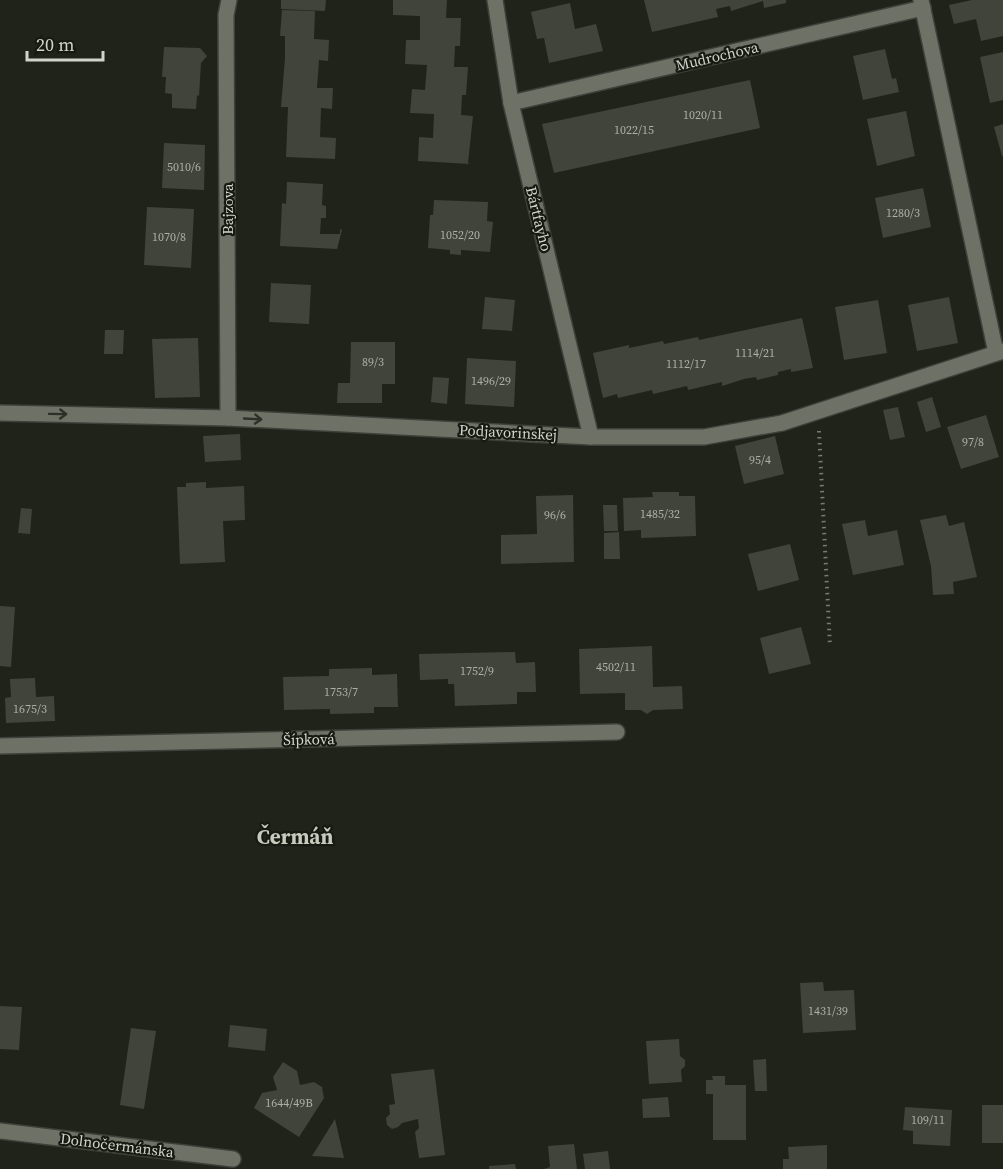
<svg xmlns="http://www.w3.org/2000/svg" width="1003" height="1169" font-family="'Source Serif 4',serif">
  <style>
    .building { fill: #41443a }
    .lines { fill: none; stroke-linecap: round; stroke-linejoin: round }
    .minor-casing { stroke: #3e4039; stroke-width: 18 }
    .path { stroke: #787b73; stroke-width: 4; stroke-dasharray: 1.5 4.5; stroke-linecap: butt }
    .minor { stroke: #6e7166; stroke-width: 15 }
    .oneway { stroke: #2d3026 }
    .labels { text-anchor: middle; dominant-baseline: central; stroke-width: 4.5; stroke-linejoin: round; paint-order: stroke }
    .number-label { font-size: 12px; fill: #adafa8 }
    .street-label { font-size: 15px; fill: #d1d3cd; stroke: #171a11 }
    .district-label { font-size: 21px; font-weight: bold; fill: #c7cbbe; stroke: #171a11 }
  </style>
  <rect width="100%" height="100%" fill="#20231a"/>
  <g class="building">
    <path d="M281,0h45l-1,11 -44,-2z"/>
    <path d="M393,0h54l-1,18h15l-1,28h-5l-1,21h14l-2,28h-4l-1,20 12,1 -5,47 2,1 -52,-3 1,-24 14,1 1,-24 -24,-1 2,-24 13,1 2,-25 -22,-1 1,-24h14v-24l-27,-1z"/>
    <path d="M644,0h142v3l-22,5 -1,-7 -32,10 -1,-5 -14,3 2,8 -66,15z"/>
    <path d="M972,0h31v36l-22,5 -5,-22 -22,5 -5,-19z"/>
    <path d="M570,3l5,26 21,-5 7,27 -54,12 -5,-25 -7,1 -6,-27z"/>
    <path d="M282,10l33,1 -1,28 15,1 -1,21 -9,-1 -2,28h16l-1,21 -11,-1 -1,29 16,1 -1,21 -49,-2 2,-50h-7l4,-49v-22h-5z"/>
    <path d="M164,47l36,1 7,8 -6,7 -2,33 -2,-1 -1,14 -24,-1v-14l-7,-1 1,-16h-4z"/>
    <path d="M885,49l7,30 4,-1 3,14 -36,8 -10,-44z"/>
    <path d="M1003,52v48l-13,3 -10,-46z"/>
    <path d="M750,80l10,48 -206,45 -12,-49z"/>
    <path d="M906,111l9,45 -38,10 -10,-47z"/>
    <path d="M1003,124v32h-1l-8,-29z"/>
    <path d="M164,143l41,2 -1,45 -42,-2z"/>
    <path d="M287,182l36,2 -1,21 4,1v12h-5l-1,16h20v-5l2,1 -5,19 -57,-3 2,-43 4,1z"/>
    <path d="M923,188l8,39 -48,11 -8,-40z"/>
    <path d="M434,200l54,2 -1,19 6,1 -3,30 -29,-2v5l-11,-1v-4l-22,-2 2,-33h3z"/>
    <path d="M147,207l47,2 -3,59 -47,-3z"/>
    <path d="M271,283l40,2 -2,39 -40,-2z"/>
    <path d="M485,297l30,3 -3,31 -30,-2z"/>
    <path d="M949,297l9,46 -41,8 -9,-46z"/>
    <path d="M878,300l9,53 -43,7 -9,-53z"/>
    <path d="M802,318l11,50 -22,4v-3l-13,3v3l-21,5 -1,-3 -12,2 -22,7v-4l-34,8 -1,-4 -34,8 -1,-4 -34,8 -1,-4 -14,4 -10,-45 36,-8v3l34,-7 1,3 34,-7 1,3z"/>
    <path d="M105,330h19l-1,24h-19z"/>
    <path d="M198,338l2,59 -45,1 -3,-59z"/>
    <path d="M351,342h44v42h-13v19h-45l1,-20h12z"/>
    <path d="M467,358l49,3 -2,46 -49,-3z"/>
    <path d="M433,377l16,1 -2,26 -16,-2z"/>
    <path d="M932,397l9,30 -15,5 -9,-30z"/>
    <path d="M898,407l7,30 -15,3 -7,-30z"/>
    <path d="M986,415l13,42 -38,12 -14,-42z"/>
    <path d="M240,434l1,26 -36,2 -2,-26z"/>
    <path d="M775,436l9,38 -40,10 -9,-38z"/>
    <path d="M206,482v6l38,-2 1,34 -22,1 2,41 -45,2 -3,-77h9v-4z"/>
    <path d="M652,492h27v4h16l1,40 -55,2v-8l-17,1 -1,-33 30,-1z"/>
    <path d="M573,495l1,67 -73,2v-29l36,-1 -1,-38z"/>
    <path d="M603,505h14l1,26h-14z"/>
    <path d="M21,508l11,1 -2,25 -12,-1z"/>
    <path d="M946,515l3,11 15,-4 13,55 -24,5 1,12 -21,1 -2,-29 -11,-46z"/>
    <path d="M865,520l3,16 29,-6 7,35 -51,10 -11,-51z"/>
    <path d="M619,532l1,27h-16v-26z"/>
    <path d="M790,544l9,36 -41,11 -10,-37z"/>
    <path d="M0,606l15,1 -4,60 -11,-1z"/>
    <path d="M801,627l10,37 -42,10 -9,-36z"/>
    <path d="M652,646l1,41 29,-1 1,23 -30,1 -6,4 -6,-4h-16v-17l-45,1 -1,-45z"/>
    <path d="M515,652l1,11 19,-1 1,30h-19v12l-62,2 -1,-22h-6v-5l-28,1 -1,-26z"/>
    <path d="M372,668v7l25,-1 1,33h-24v6l-44,1v-5l-46,1 -1,-33 46,-1v-7z"/>
    <path d="M35,678l1,19 18,-1 1,25 -49,2 -1,-25 6,-1 -1,-18z"/>
    <path d="M823,982l1,9 30,-1 2,40 -53,3 -3,-50z"/>
    <path d="M0,1006l22,1 -3,43 -19,-1z"/>
    <path d="M230,1025l37,4 -2,22 -37,-4z"/>
    <path d="M131,1028l25,3 -12,78 -24,-4z"/>
    <path d="M679,1039l1,17 5,4v6l-4,4 1,12 -33,2 -3,-43z"/>
    <path d="M766,1059l1,32h-12l-2,-31z"/>
    <path d="M283,1062l14,9 3,14 14,-3 8,5 2,11 -25,39 -45,-29 8,-15 15,-3 -4,-13z"/>
    <path d="M434,1069l11,86 -26,3 -4,-26 4,-4 -1,-9 -16,4 -4,4 -6,2 -5,-4 -1,-7 4,-4 -1,-9 6,-1 -4,-30z"/>
    <path d="M712,1076h13v9h21v55h-33v-46h-7v-14h7z"/>
    <path d="M668,1097l2,20 -27,1 -1,-19z"/>
    <rect x="982" y="1105" width="21" height="38"/>
    <path d="M905,1107l47,3 -2,36 -37,-2v-13l-10,-1z"/>
    <path d="M335,1119l9,39 -32,-2z"/>
    <path d="M574,1144l3,25h-33l6,-2 -2,-21z"/>
    <path d="M827,1145v24h-44v-10h6l-1,-12z"/>
    <path d="M608,1151l2,18h-25l-2,-15z"/>
    <path d="M515,1164l1,5h-27v-3z"/>
  </g>
  <g class="lines">
    <defs>
      <g id="minor">
        <path d="M495,0l16,103 80,334"/>
        <path d="M921,0l75,353"/>
        <path d="M511,103l412,-95"/>
        <path d="M0,413l228,5 363,19h113l78,-14 221,-72"/>
        <path d="M228,418l-2,-403 3,-15"/>
        <path d="M0,746l617,-14"/>
        <path d="M0,1131l233,28"/>
      </g>
    </defs>
    <use href="#minor" class="minor-casing"/>
    <path class="path" d="M819,431l11,215"/>
    <use href="#minor" class="minor"/>
  </g>
  <defs><path id="oneway-shaft" d="M-6 0H5M1.5-3L5.5 0L1.5 3" fill="none" stroke-width="1.6" stroke-linecap="round" stroke-linejoin="round" transform="scale(1.5)"/></defs>
  <g class="oneway">
    <use href="#oneway-shaft" transform="translate(58 414) rotate(1)"/>
    <use href="#oneway-shaft" transform="translate(253 419) rotate(3)"/>
  </g>
  <g class="labels">
    <g class="number-label">
      <text x="703" y="115">1020/11</text>
      <text x="634" y="130">1022/15</text>
      <text x="184" y="167">5010/6</text>
      <text x="903" y="213">1280/3</text>
      <text x="460" y="235">1052/20</text>
      <text x="169" y="237">1070/8</text>
      <text x="755" y="353">1114/21</text>
      <text x="373" y="362">89/3</text>
      <text x="686" y="364">1112/17</text>
      <text x="491" y="381">1496/29</text>
      <text x="973" y="442">97/8</text>
      <text x="760" y="460">95/4</text>
      <text x="660" y="514">1485/32</text>
      <text x="555" y="515">96/6</text>
      <text x="616" y="667">4502/11</text>
      <text x="477" y="671">1752/9</text>
      <text x="341" y="692">1753/7</text>
      <text x="30" y="709">1675/3</text>
      <text x="828" y="1011">1431/39</text>
      <text x="289" y="1103">1644/49B</text>
      <text x="928" y="1120">109/11</text>
    </g>
    <g class="street-label">
      <text transform="translate(717 56) rotate(-13)">Mudrochova</text>
      <text transform="translate(227 209) rotate(-90)">Bajzova</text>
      <text transform="translate(539 219) rotate(76)">Bártfayho</text>
      <text transform="translate(508 432) rotate(3)">Podjavorinskej</text>
      <text transform="translate(309 739) rotate(-1)">Šípková</text>
      <text transform="translate(117 1145) rotate(7)">Dolnočermánska</text>
    </g>
    <g class="district-label">
      <text x="295" y="836">Čermáň</text>
    </g>
  </g>
  <path d="M27 51v9h76v-9" fill="none" stroke="#d1d3cd" stroke-width="3"/>
  <text x="36" y="51" font-size="18" fill="#d1d3cd" stroke="#171a11" stroke-width="4.5" paint-order="stroke">20 m</text>
</svg>
